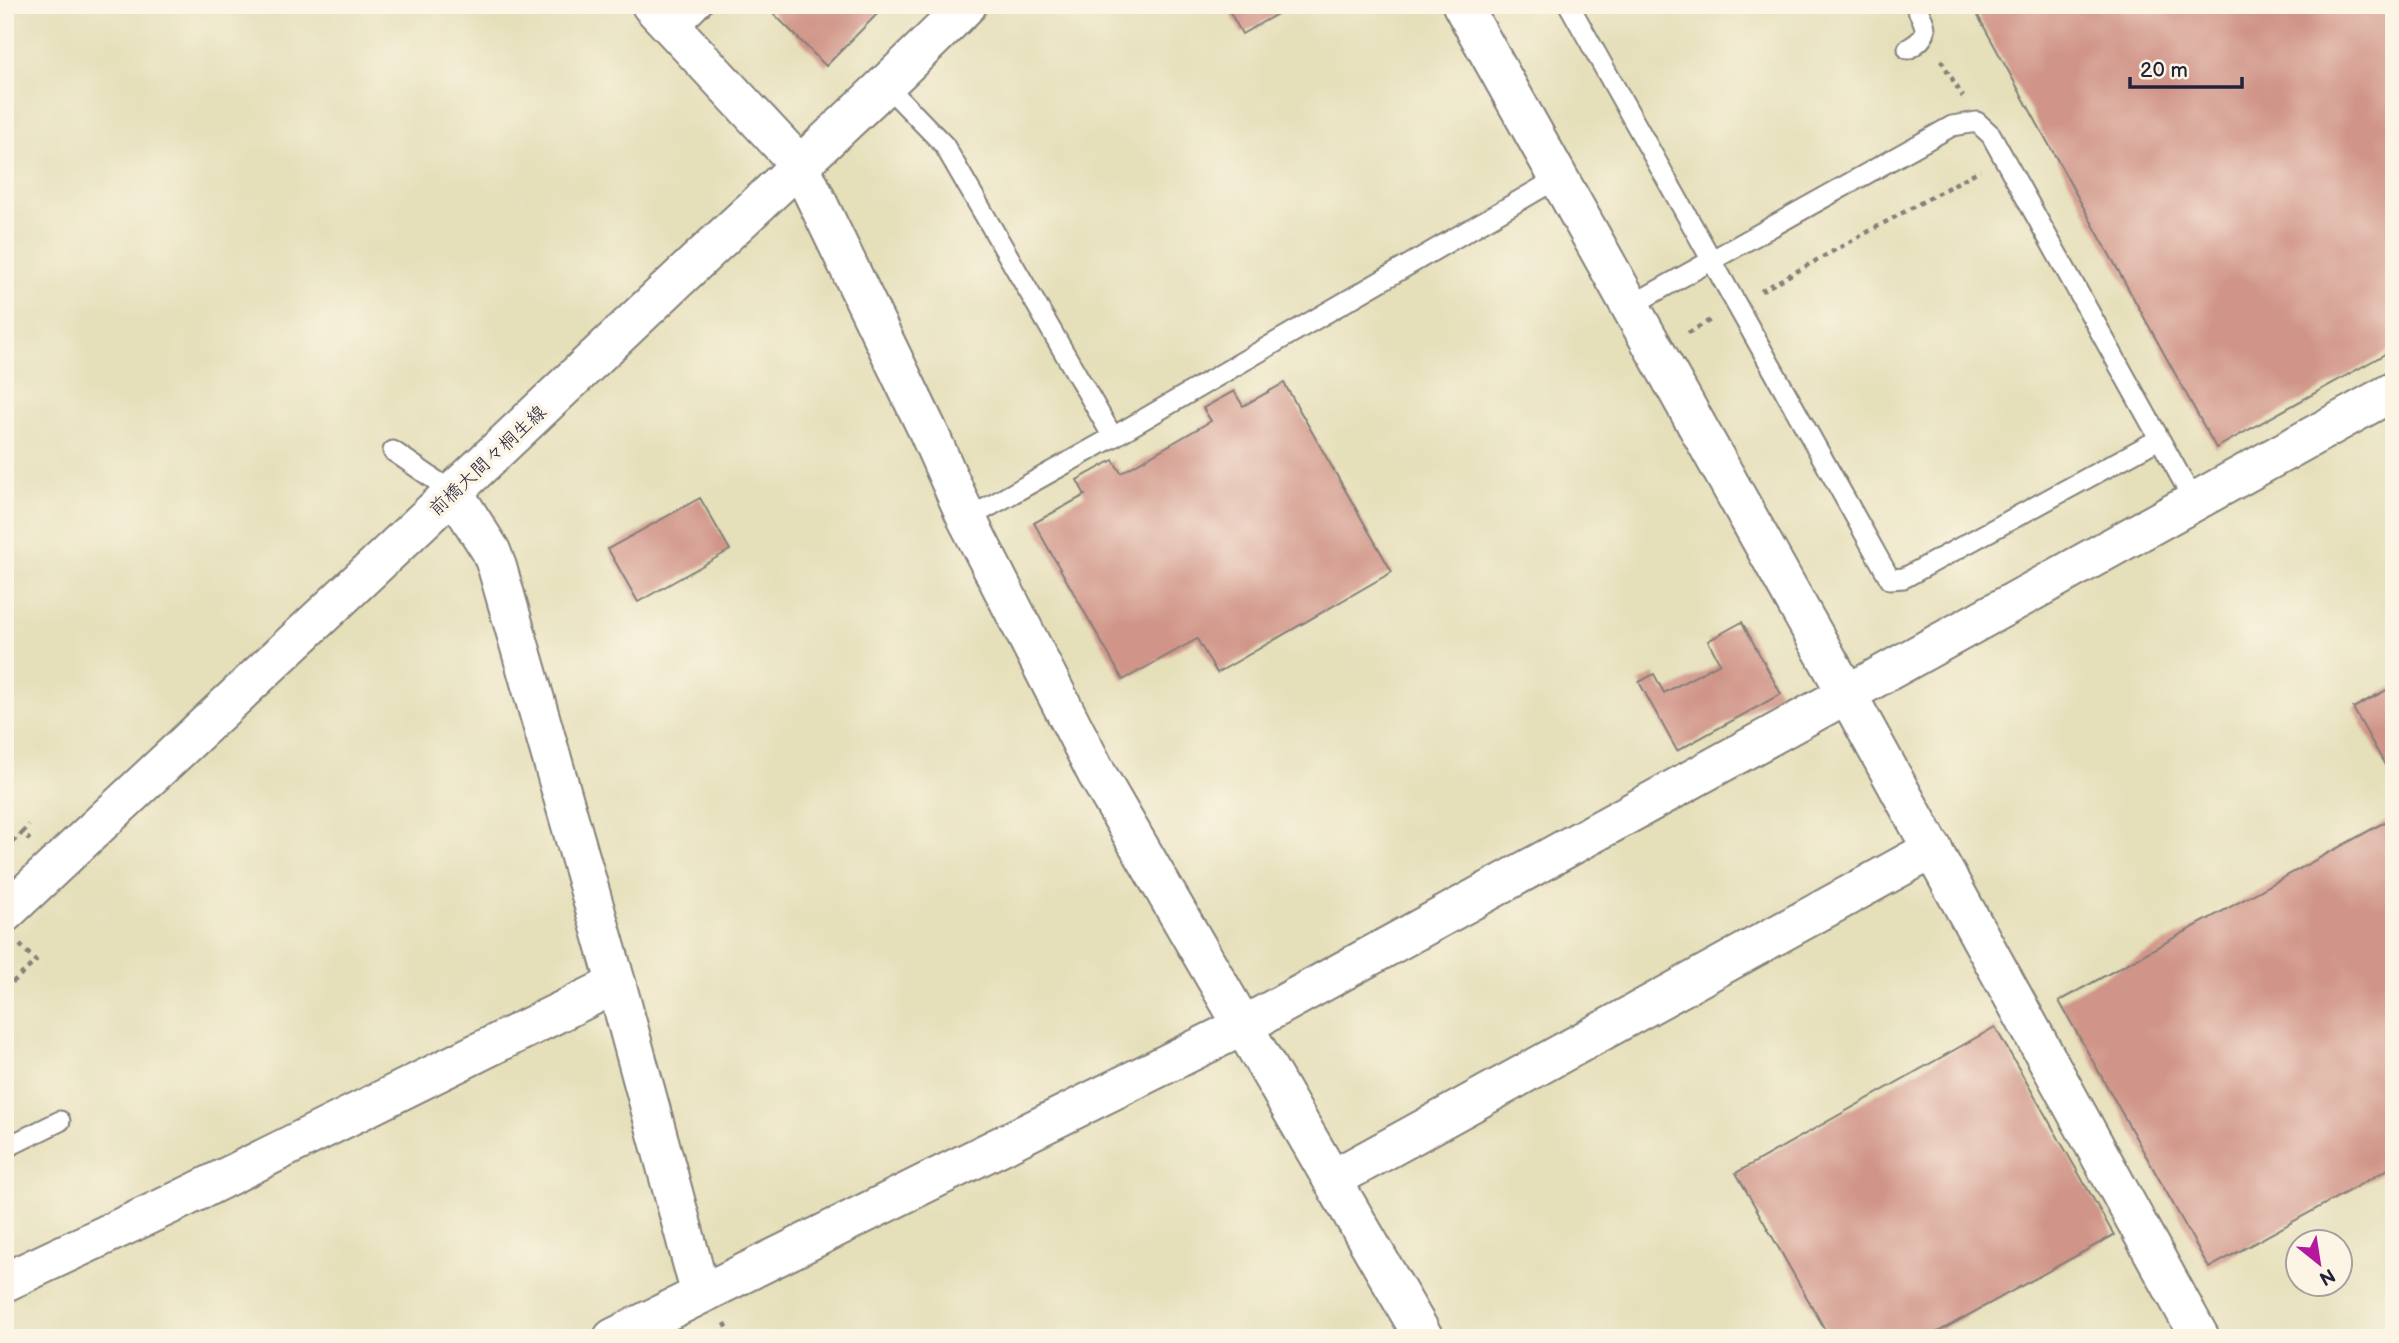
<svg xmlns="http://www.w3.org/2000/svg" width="2399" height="1343" font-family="'Balsamiq Sans','Klee One',sans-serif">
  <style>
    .building { fill: #d09488 }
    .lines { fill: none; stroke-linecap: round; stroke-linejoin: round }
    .lane-casing { stroke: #84807a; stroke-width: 23 }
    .street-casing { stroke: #84807a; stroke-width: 42 }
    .secondary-casing { stroke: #84807a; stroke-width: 42 }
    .primary-casing { stroke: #84807a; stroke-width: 42 }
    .path { stroke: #84807a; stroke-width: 4.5; stroke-dasharray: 5 5; stroke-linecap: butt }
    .lane { stroke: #fff; stroke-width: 19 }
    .street { stroke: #fff; stroke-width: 38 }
    .secondary { stroke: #fff; stroke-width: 38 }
    .primary { stroke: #fff; stroke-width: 38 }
    .labels { text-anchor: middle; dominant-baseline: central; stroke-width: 7; stroke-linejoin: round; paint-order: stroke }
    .street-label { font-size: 19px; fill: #22223b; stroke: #fcf5e5 }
  </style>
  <rect width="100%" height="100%" fill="#fcf5e5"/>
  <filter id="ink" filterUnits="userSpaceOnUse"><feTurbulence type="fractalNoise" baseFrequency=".0143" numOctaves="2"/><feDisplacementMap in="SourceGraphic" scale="14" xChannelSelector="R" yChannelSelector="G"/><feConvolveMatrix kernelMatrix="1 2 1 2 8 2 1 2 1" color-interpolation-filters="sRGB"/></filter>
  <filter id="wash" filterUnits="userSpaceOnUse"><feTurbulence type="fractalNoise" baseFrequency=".00686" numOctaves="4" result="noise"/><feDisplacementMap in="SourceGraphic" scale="28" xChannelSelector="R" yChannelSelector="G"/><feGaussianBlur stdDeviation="1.57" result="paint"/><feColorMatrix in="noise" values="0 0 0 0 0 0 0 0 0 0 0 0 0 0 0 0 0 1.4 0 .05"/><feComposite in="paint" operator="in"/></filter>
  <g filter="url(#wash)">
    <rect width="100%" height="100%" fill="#e5dfba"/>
    <g id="blocks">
      <g class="building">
        <path d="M765,5h121l-60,61z"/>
        <path d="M1226,5h67l-51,29z"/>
        <path d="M1972,5h422v344l-178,99z"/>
        <path d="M1284,383l108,189 -175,101 -20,-34 -74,41 -89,-157 51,-28 -8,-15 36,-20 8,13 90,-52 -8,-13 31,-17 9,15z"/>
        <path d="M700,498l30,52 -92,52 -30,-53z"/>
        <path d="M1742,622l39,72 -104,57 -38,-69 15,-8 10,19 56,-30 -12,-22z"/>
        <path d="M2394,686v95l-41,-73z"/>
        <path d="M2394,817v349l-185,102 -150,-267z"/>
        <path d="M1995,1027l119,208 -187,103h-109l9,-5 -91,-160z"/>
      </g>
    </g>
  </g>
  <g filter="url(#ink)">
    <use href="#blocks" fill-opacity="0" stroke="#84807a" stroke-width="2"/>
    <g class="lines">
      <defs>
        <g id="lane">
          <path d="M1569,5l321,574 14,-1 255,-139"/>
          <path d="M676,31l26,-26"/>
          <path d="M1908,49c24,-14 19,-22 7,-44"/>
          <path d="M887,86l57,59 169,292"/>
          <path d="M1630,306l322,-180 25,-4 14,13 203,366"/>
          <path d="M393,451l61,42"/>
          <path d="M967,519l146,-82 445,-259"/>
          <path d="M5,1148l55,-27"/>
        </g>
        <g id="street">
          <path d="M454,493l37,58 6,16 120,419 79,291 7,15"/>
          <path d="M5,1282l177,-83 420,-208 15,-5"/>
          <path d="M613,1338l630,-312 604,-332"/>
        </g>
        <g id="secondary">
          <path d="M651,5l148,159 129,267 39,88 130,255 327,564"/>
          <path d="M1462,5l385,689 353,644"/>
          <path d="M1847,694l547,-303"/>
          <path d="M1333,1179l600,-330"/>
        </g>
        <path id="primary" d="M5,913c230,-215 459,-430 687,-647 92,-87 186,-171 275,-261"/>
      </defs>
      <use href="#lane" class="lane-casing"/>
      <use href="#street" class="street-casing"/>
      <use href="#secondary" class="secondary-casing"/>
      <use href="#primary" class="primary-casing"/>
      <g class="path">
        <path d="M1941,60l22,37"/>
        <path d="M1761,291l219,-121"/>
        <path d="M1688,333l26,-15"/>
        <path d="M22,833l7,-8"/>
        <path d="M5,849l17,-16 8,7"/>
        <path d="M5,989l31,-28 -16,-16"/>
        <path d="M725,1323l7,15"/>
      </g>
      <use href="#lane" class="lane"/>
      <use href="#street" class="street"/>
      <use href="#secondary" class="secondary"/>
      <use href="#primary" class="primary"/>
    </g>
  </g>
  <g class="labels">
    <g class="street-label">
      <text transform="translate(488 461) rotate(-43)">前橋大間々桐生線</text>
    </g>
  </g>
  <rect width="2399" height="1343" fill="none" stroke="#fcf5e5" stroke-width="28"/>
  <g transform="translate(2319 1263) rotate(150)"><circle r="33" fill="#fcf5e5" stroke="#a5a1a1" stroke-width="2"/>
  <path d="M0-5L12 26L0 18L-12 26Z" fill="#b5179e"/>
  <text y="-10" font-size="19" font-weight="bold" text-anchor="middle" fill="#22223b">N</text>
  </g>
  <path d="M2130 77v10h112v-10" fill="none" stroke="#22223b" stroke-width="3.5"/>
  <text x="2140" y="77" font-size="21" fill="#22223b" stroke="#fcf5e5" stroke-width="5" paint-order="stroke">20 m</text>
</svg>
